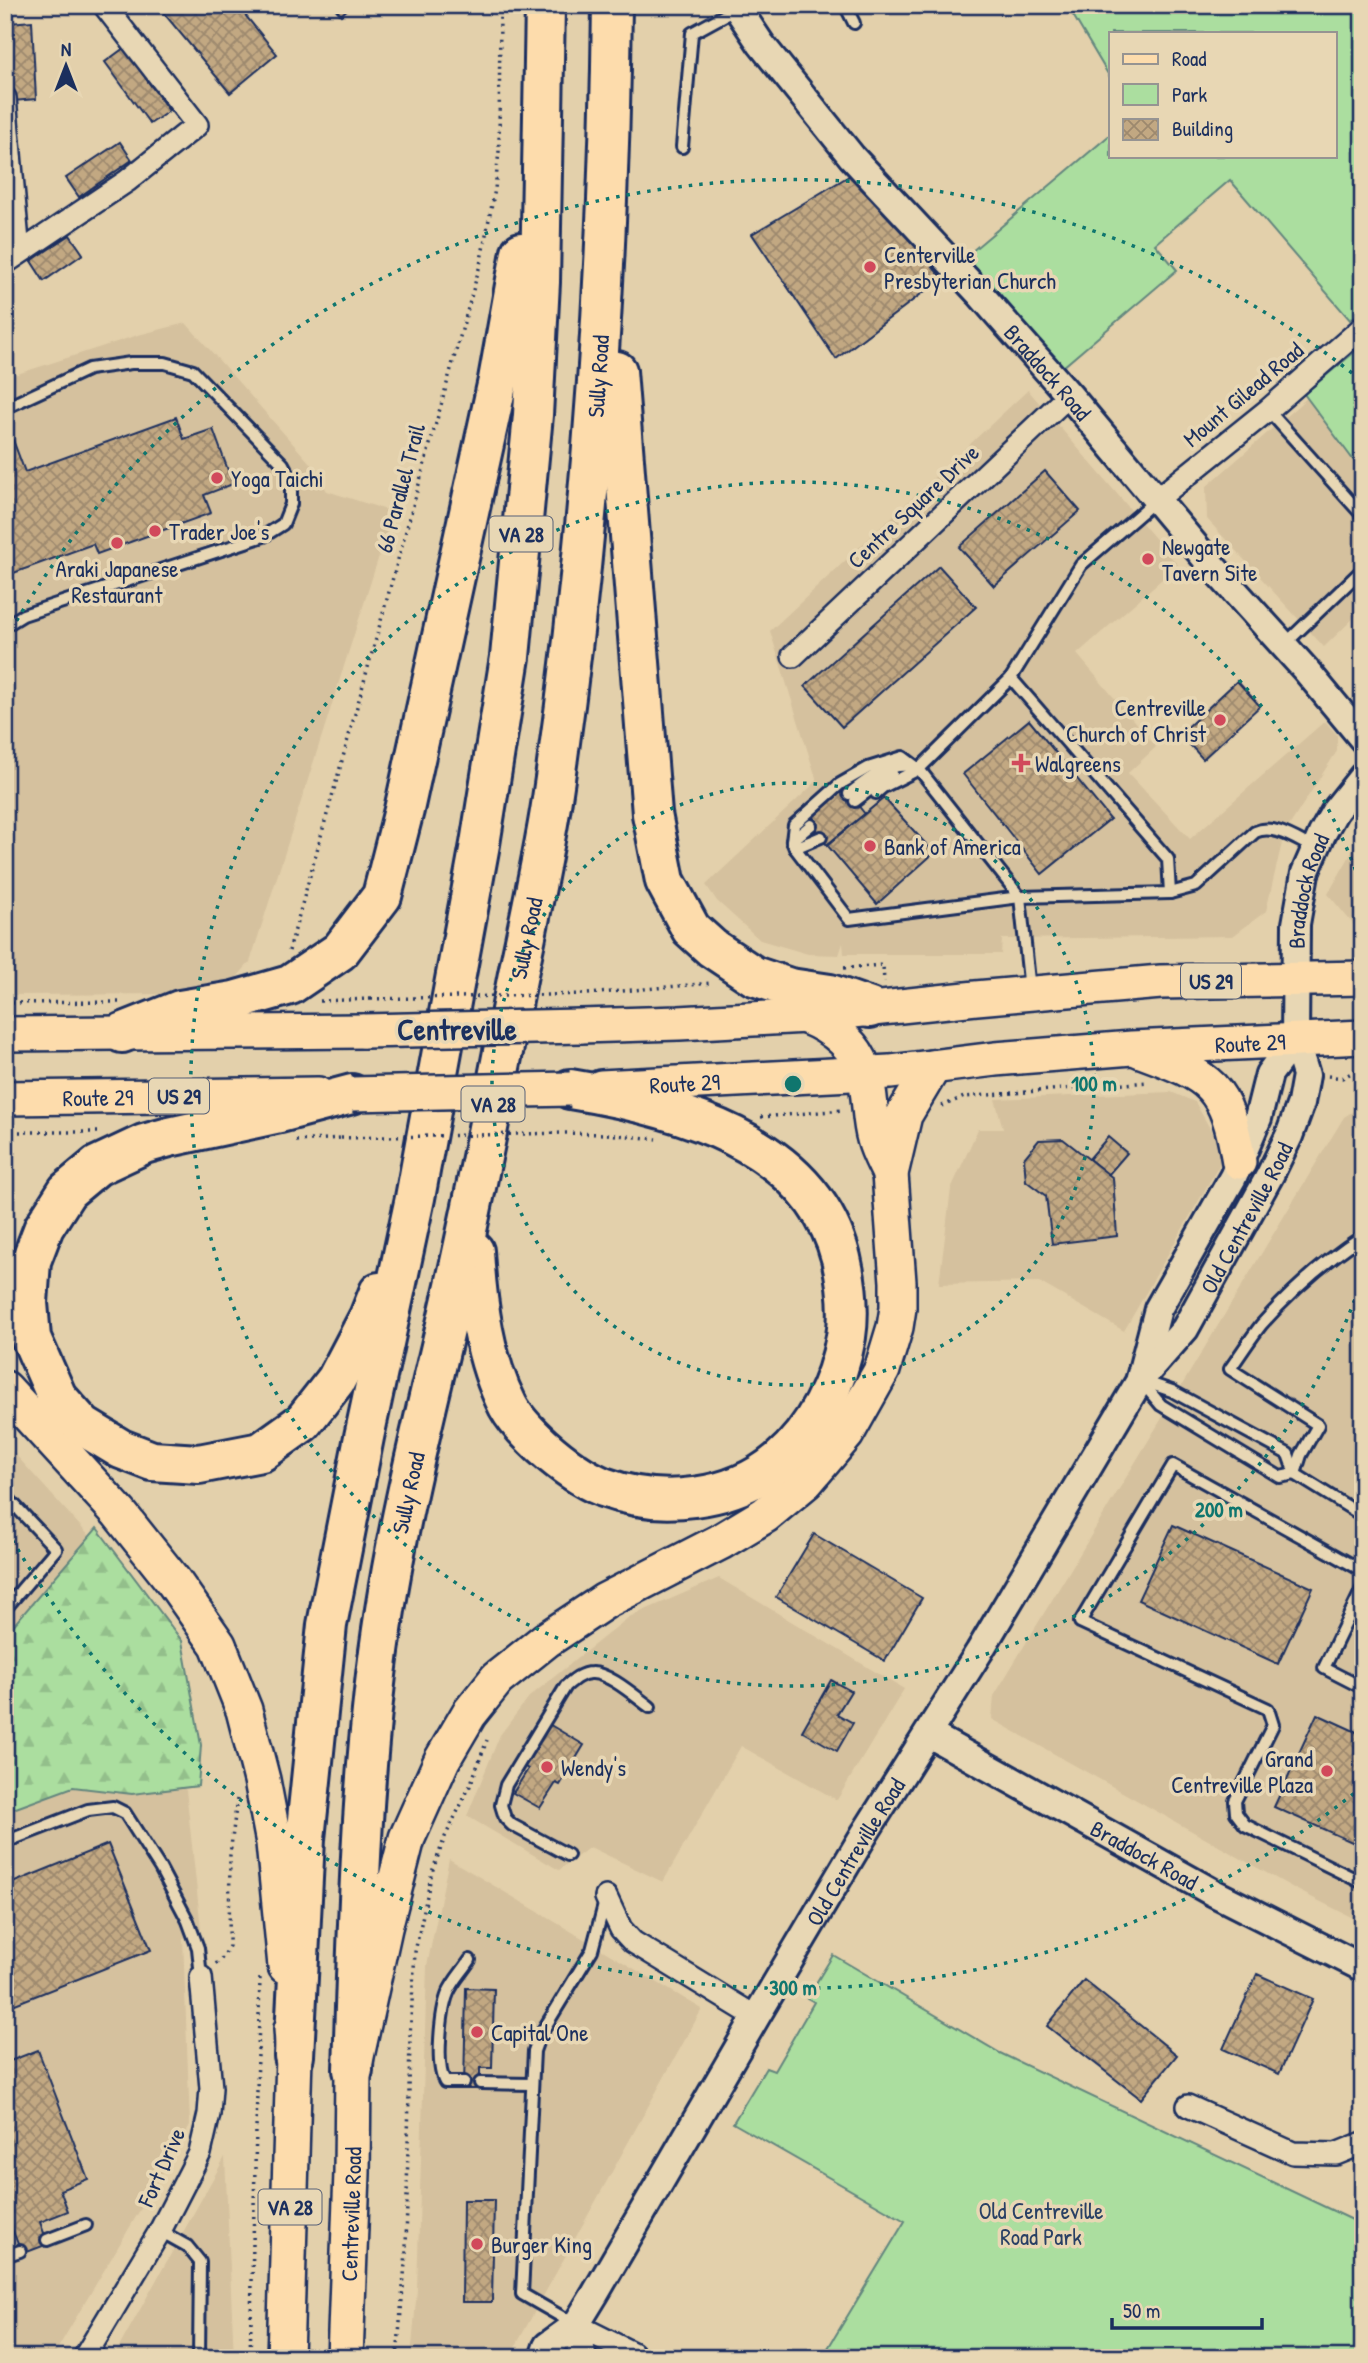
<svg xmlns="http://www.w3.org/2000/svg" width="1368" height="2363" font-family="'Patrick Hand',sans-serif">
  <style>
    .built { fill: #d5c19e }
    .forest { fill: url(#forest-firs); stroke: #63867e; stroke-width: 2 }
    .green { fill: #abde9f; stroke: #63867e; stroke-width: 2 }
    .building { fill: url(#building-cross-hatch); stroke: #1b2f5e; stroke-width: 2 }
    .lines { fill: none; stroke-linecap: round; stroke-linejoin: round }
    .service-casing { stroke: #1b2f5e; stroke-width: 16 }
    .minor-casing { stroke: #1b2f5e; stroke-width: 26 }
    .tertiary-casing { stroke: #1b2f5e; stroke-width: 32 }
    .primary-casing { stroke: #1b2f5e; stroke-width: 38 }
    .trunk-casing { stroke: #1b2f5e; stroke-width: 40 }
    .motorway-casing { stroke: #1b2f5e; stroke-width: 44 }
    .path { stroke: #1b2f5e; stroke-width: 3.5; stroke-dasharray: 2 5; stroke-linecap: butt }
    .service { stroke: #e8d7b4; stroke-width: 10 }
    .minor { stroke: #e8d7b4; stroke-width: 21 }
    .tertiary { stroke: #e8d7b4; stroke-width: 26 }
    .primary { stroke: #fddcac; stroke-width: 33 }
    .trunk { stroke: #fddcac; stroke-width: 35 }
    .motorway { stroke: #fddcac; stroke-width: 38 }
    .primary-bridge-casing { stroke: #1b2f5e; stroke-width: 38; stroke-linecap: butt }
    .path-bridge { stroke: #1b2f5e; stroke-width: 3.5; stroke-dasharray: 2 5; stroke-linecap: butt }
    .primary-bridge { stroke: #fddcac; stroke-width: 33 }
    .ring { fill: none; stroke: #0f766e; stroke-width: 3.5; stroke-dasharray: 3.5 7 }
    .poi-dot { fill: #d1495b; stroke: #e8d7b4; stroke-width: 2.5 }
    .labels { text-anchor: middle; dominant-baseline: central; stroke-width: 7; stroke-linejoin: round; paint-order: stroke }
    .shield { fill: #e8d7b4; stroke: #586178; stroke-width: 2 }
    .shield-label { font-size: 21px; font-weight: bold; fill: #1b2f5e }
    .poi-label { font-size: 23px; fill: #1b2f5e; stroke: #e8d7b4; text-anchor: start }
    .street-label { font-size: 23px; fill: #1b2f5e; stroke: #e8d7b4 }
    .park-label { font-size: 23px; fill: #294064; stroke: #e8d7b4 }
    .district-label { font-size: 30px; font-weight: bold; fill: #1b2f5e; stroke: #e8d7b4 }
    .centre { fill: #0f766e; stroke: #e8d7b4; stroke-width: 3.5 }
    .ring-label { font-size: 21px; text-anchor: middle; font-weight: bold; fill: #0f766e; stroke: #e8d7b4; stroke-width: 7; stroke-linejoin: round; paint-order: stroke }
  </style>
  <defs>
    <pattern id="forest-firs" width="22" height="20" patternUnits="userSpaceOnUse" patternTransform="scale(1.75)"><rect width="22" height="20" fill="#abde9f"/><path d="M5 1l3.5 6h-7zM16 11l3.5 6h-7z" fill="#93bf8b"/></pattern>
    <pattern id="building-cross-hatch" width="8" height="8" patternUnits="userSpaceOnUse" patternTransform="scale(1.75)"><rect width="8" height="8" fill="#c2a882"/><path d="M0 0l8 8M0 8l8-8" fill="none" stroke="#9d896e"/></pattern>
  </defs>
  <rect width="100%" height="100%" fill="#e3d0ab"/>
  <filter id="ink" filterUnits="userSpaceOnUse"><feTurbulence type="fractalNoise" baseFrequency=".0143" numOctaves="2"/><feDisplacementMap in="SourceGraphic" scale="14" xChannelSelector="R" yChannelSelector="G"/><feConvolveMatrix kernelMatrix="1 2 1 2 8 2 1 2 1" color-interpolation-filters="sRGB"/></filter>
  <g filter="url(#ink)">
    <g class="built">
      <path d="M186,323l124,140 17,28 66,21 -143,450 -18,21 -55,11 -172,1v-617l133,-43z"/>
      <path d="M1028,390l150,175 -101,89 79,93 -28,26 62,66 135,-118 12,14v16l-53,83 -18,77 -33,25 -231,3 -1,15h-157l-1,-11 -4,12 -31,-1 -48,-14 -43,-39 -11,-16 111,-104 -47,-150z"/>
      <path d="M1308,397l55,66v146l-39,38 -117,-128 -1,-32z"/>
      <path d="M1363,833v103l-35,-42z"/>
      <path d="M1171,1092l24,10 30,53 -101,176 -85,-49 -100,2 12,-95 27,-60h25l-8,-30z"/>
      <path d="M1363,1105v818l-66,-33 -305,-171 2,-23 350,-579z"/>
      <path d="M5,1443l86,95 -86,98z"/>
      <path d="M719,1578l185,111 -67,111 -96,-54 -78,136 -73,-35 -31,23 -92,-54 33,-81 29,-38 100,-80z"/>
      <path d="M5,1686l181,104 15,139 -18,9 7,188 -138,232h-47z"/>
      <path d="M449,1859l253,150 -193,349h-98l6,-69 10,-323z"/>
      <path d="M225,2157l9,201h-121z"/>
    </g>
    <path class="forest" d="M97,1528l85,113 19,104 -3,41 -66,8 -59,-7 -68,25v-177z"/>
    <g class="green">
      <path d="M1067,5h296v305l-13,10 -120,-140 -75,64 22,26 -114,97 -98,-110 146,-123v22h224v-123h-224v46z"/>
      <path d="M1363,345v128l-59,-79z"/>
      <path d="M833,1955l167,98 363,172v133h-541l83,-137 -172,-98 33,-55 8,3 40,-69 -7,-4z"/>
    </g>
    <g class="building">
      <path d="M157,5h80l40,49 -47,39z"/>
      <path d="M332,5h20l-11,10z"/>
      <path d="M32,21l4,78 -23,2 -4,-78z"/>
      <path d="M124,48l45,63 -19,13 -45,-62z"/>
      <path d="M120,142l12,18 -53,37 -13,-19z"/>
      <path d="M854,173l88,105 -106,81 -84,-125z"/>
      <path d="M70,235l13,19 -39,27 -13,-20z"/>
      <path d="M176,417l8,22 29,-10 20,55 -29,11 7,18 -114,41 -4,-10 -82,30 -6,-17v-114l8,-3 12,32z"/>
      <path d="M1045,471l35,40 -86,75 -35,-39z"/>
      <path d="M939,566l37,41 -134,120 -37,-41z"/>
      <path d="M1237,681l23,25 -57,53 -23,-25z"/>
      <path d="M1029,720l81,99 -68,55 -79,-100z"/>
      <path d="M845,789l20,25 -38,31 -20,-25z"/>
      <path d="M884,798l50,55 -57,51 -50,-59z"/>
      <path d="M1108,1137l19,16 -19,22 -19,-16z"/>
      <path d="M1063,1139l50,39 4,58 -65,8 -6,-48 -20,-15 -2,-23 15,-18z"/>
      <path d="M1173,1525l140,63 -35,76 -140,-64z"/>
      <path d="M814,1534l108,64 -37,63 -109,-64z"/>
      <path d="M831,1680l20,11 -14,23 16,9 -16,28 -35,-20z"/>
      <path d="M1317,1714l46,21v112l-89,-40z"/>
      <path d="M547,1723l37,22 -24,40 -4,-2 -16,25 -27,-15 15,-24 -6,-4z"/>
      <path d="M108,1844l43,106 -146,58v-122z"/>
      <path d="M1257,1974l56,25 -34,75 -56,-25z"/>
      <path d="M1084,1980l93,75 -36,44 -94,-73z"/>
      <path d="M466,1988l28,1 -2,79h-12v21h-16z"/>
      <path d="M38,2050l50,129 -28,11 8,21 -28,11 8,22 -26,10 -17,-42v-149z"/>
      <path d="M463,2200h31l-2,102h-30z"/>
    </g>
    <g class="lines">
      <defs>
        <g id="service">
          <path d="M845,5l9,18"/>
          <path d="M682,147l10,-114 44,-24"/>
          <path d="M5,408l84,-39 42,-6h34l28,8 90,93 8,15v25l-8,20 -19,12 -241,79 -18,11"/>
          <path d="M1268,410l95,106"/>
          <path d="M1284,645l79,-76"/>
          <path d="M1011,678l157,181 2,34"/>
          <path d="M876,793l7,-6 36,-18"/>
          <path d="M849,794c17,-13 41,-34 64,-27"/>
          <path d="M855,801l37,-28"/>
          <path d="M811,825l-19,16 3,7 54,71 171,-22 150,-4 26,-7 59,-54c20,-9 43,9 61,17"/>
          <path d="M792,841l2,-16 46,-41 28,-16 35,-11 16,12"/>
          <path d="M795,848l26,-11"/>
          <path d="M1030,990l-10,-93 -101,-128 92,-91 70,-113 75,-65"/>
          <path d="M1140,1380l32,11 116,63 7,20 68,42"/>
          <path d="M1140,1380l21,25 119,72 15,-3"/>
          <path d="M1295,1474l6,-19 17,-30 -88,-56c10,-14 20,-30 31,-44 30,-34 64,-64 102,-89"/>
          <path d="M5,1495l51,54 -51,60"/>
          <path d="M1363,1571l-190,-106 -93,157 188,87 5,16 -38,76 1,12 9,12 118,58"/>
          <path d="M1363,1587l-39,81 39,20"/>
          <path d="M5,1842l83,-32 25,-3 12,6 35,55 28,53 10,27 3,29"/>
          <path d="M568,1855l-56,-30 -7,-7 -4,-13 5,-20 60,-99c7,-6 15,-13 25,-13 17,-1 45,24 59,34"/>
          <path d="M464,2082h-19c-10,-16 -4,-72 3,-89 5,-12 15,-22 22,-33"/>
          <path d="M480,2083l52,1"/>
          <path d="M160,2231l27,15 13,16 -1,96"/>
          <path d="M47,2240l39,-15"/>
          <path d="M5,2262l3,-7 12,-4"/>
          <path d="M576,2325l-54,-31 12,-243 5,-14 53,-87 13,-49"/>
        </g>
        <g id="minor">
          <path d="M5,98l14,155"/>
          <path d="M5,263l122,-82 70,-56 -93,-120"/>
          <path d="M1156,500l112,-90 95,-83"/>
          <path d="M793,656l276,-261"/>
          <path d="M606,1897l15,32 12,13 123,75"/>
          <path d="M1188,2106l105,47 43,1 27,-11"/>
          <path d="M576,2325l56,28 5,5"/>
          <path d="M84,2358l76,-127 40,-78 9,-39 2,-26 -10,-111"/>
        </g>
        <g id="tertiary">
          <path id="s1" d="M735,5l26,39 91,113 127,136 90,102 142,170 94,104 58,70"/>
          <path d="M1140,1378l18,-69 75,-132 25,-59 11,-44 26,-35"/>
          <path id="s2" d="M929,1734l283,158 151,76"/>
          <path d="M576,2325l7,33"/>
          <path id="s3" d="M543,2358l4,-12 29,-21 19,-31 161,-277 109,-184 114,-181 161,-272 45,-51 85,-154 19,-39 12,-33 5,-28 -11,-36 1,-115 9,-51 17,-39 13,-23 28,-35"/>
        </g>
        <g id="primary">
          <path d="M581,1026l98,-3 127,-7 170,-18 185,-16 202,-4"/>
          <path d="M5,1034l359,-3"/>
          <path d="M1141,1051c71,26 85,34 98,111"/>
          <path id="s4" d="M601,1087l289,-15 105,-13 137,-11 231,-11"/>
          <path id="s5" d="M5,1098l313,-4"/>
        </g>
        <g id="trunk">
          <path d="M806,1016c27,11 51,29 59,59 6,21 4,44 10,64 3,12 10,24 15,35"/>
          <path d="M5,1389l114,124 55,69 44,63 26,65 18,70 12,63 12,123"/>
          <path d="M285,2358l9,-302 -2,-27"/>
          <path id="s6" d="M345,2358l7,-185 1,-103 31,-142 23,-90 35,-78 27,-46 28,-35 49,-39 59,-39 115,-59 45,-27 41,-34 40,-47 36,-64 13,-43 3,-19v-26l-8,-108 14,-59 28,-47"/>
        </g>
        <g id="motorway">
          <path d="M617,371l35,443 13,67 26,48 21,19 42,28 36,12 40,6 40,14"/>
          <path d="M122,1033l58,-23 54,-9 56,-16 50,-34 42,-55 22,-86 94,-430 23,-128"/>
          <path d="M352,1094l-72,19 -111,24 -25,7 -47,22 -30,25 -23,36 -13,34 -3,42 3,35 26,59 26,29 38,23 31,12 47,3 62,-12 42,-30 33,-42 33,-63 10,-25"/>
          <path d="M474,1251c3,52 10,108 34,155 8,15 21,28 34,40 18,16 39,32 61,41 57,21 129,14 176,-26 36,-31 59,-78 67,-124 4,-26 1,-53 -5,-79 -30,-117 -166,-152 -271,-169"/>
          <path d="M294,2056l11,-217 22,-214 37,-188 51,-239 65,-354 30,-187 23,-242 7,-133 5,-277"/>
          <path id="s7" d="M353,2070c5,-153 8,-308 32,-460 16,-103 43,-206 66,-307 25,-109 46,-219 67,-329 12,-58 25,-116 34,-175 39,-263 57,-528 60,-794"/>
        </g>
      </defs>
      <use href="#service" class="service-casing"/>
      <use href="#minor" class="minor-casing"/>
      <use href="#tertiary" class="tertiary-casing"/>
      <use href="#primary" class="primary-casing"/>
      <use href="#trunk" class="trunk-casing"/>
      <use href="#motorway" class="motorway-casing"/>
      <g class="path">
        <path d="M289,951l191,-686 15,-76 4,-38 1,-146"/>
        <path d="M844,968l39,-3 1,17"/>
        <path d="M588,994l124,-11"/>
        <path d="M320,1001l51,-2"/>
        <path d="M5,1003l114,-1"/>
        <path d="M1328,1076l14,2 21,-11"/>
        <path d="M942,1106l22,-9 185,-15"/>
        <path d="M761,1117l83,-7"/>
        <path d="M5,1132h93"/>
        <path d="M565,1133l42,1 50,5"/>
        <path d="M296,1141l45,-3"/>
        <path d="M216,1964l8,-8 5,-10 1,-91 7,-56"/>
        <path d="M250,2358l10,-380"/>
        <path d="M397,2358l9,-106 4,-216 5,-84 17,-80 13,-35 25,-51 17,-46"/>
      </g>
      <use href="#service" class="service"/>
      <use href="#minor" class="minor"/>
      <use href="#tertiary" class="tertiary"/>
      <use href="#primary" class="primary"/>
      <use href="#trunk" class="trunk"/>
      <use href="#motorway" class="motorway"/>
      <defs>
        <g id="primary-bridge">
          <path d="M364,1031l217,-5"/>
          <path d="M352,1094l218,-5"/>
        </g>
      </defs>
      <use href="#primary-bridge" class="primary-bridge-casing"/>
      <g class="path-bridge">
        <path d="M371,999l217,-5"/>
        <path d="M341,1138l224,-5"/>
      </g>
      <use href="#primary-bridge" class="primary-bridge"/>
    </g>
  </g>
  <g class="ring">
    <circle cx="793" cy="1084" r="301"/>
    <path d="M1362 1280A602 602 0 1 1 1362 888"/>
    <path d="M1362 1787A904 904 0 0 1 6 1529M6 639A904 904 0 0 1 1362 381"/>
  </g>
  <g class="poi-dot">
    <circle cx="870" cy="267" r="7"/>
    <circle cx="217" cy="478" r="7"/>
    <circle cx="155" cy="531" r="7"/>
    <circle cx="117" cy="543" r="7"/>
    <circle cx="1148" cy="559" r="7"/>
    <circle cx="1220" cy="720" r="7"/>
    <path d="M1017.5 752.5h7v7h7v7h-7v7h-7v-7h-7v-7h7z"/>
    <circle cx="870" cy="846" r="7"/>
    <circle cx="547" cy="1767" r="7"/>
    <circle cx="1327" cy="1771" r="7"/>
    <circle cx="477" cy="2032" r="7"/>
    <circle cx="477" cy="2244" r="7"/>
  </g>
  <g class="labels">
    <g class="shield">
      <rect x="489.5" y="516.5" width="63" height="35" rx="5"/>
      <rect x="1181" y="963.5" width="60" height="35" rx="5"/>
      <rect x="149" y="1078.5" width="60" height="35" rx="5"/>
      <rect x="461.5" y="1086.5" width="63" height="35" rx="5"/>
      <rect x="258.5" y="2189.5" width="63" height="35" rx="5"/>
    </g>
    <g class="shield-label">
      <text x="521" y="534">VA 28</text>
      <text x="1211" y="981">US 29</text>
      <text x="179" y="1096">US 29</text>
      <text x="493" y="1104">VA 28</text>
      <text x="290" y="2207">VA 28</text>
    </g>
    <g class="poi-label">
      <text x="884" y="254">Centerville<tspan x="884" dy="26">Presbyterian Church</tspan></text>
      <text x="231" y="478">Yoga Taichi</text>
      <text x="169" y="531">Trader Joe's</text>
      <text x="1162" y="546">Newgate<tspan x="1162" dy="26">Tavern Site</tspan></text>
      <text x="117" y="568" text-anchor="middle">Araki Japanese<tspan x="117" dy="26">Restaurant</tspan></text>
      <text x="1206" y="707" text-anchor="end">Centreville<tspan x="1206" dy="26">Church of Christ</tspan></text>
      <text x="1035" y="763">Walgreens</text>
      <text x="884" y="846">Bank of America</text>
      <text x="1313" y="1758" text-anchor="end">Grand<tspan x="1313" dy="26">Centreville Plaza</tspan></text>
      <text x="561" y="1767">Wendy's</text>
      <text x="491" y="2032">Capital One</text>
      <text x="491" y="2244">Burger King</text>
    </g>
    <g class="street-label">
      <text stroke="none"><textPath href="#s1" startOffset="483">Braddock Road</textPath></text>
      <text stroke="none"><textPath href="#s7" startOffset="1715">Sully Road</textPath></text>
      <text transform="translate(1243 394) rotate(-40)">Mount Gilead Road</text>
      <text transform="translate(400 488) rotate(-75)">66 Parallel Trail</text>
      <text transform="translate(913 506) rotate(-43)">Centre Square Drive</text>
      <text stroke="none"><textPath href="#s3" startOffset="1687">Braddock Road</textPath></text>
      <text stroke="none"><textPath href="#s7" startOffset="1148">Sully Road</textPath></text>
      <text stroke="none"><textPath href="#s4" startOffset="651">Route 29</textPath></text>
      <text stroke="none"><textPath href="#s4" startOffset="84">Route 29</textPath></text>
      <text stroke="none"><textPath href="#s5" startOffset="93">Route 29</textPath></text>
      <text stroke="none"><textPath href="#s3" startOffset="1344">Old Centreville Road</textPath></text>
      <text stroke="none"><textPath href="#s7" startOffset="581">Sully Road</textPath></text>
      <text stroke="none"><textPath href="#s3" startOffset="598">Old Centreville Road</textPath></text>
      <text stroke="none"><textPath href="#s2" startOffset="247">Braddock Road</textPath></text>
      <text transform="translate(161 2167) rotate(-66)">Fort Drive</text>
      <text stroke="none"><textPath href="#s6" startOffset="144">Centreville Road</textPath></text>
    </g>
    <g class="park-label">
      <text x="1041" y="2210">Old Centreville<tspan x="1041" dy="26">Road Park</tspan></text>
    </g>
    <g class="district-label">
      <text x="457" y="1029">Centreville</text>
    </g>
  </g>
  <circle cx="793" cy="1084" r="10" class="centre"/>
  <g class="ring-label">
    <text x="1094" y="1091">100 m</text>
    <text x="1219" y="1517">200 m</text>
    <text x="793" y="1995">300 m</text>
  </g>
  <rect width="1368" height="2363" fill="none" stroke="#e8d7b4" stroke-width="28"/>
  <rect x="14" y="14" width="1340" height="2335" fill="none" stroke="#1b2f5e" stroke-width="2.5" filter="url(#ink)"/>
  <rect x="1109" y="32" width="228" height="126" fill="#e8d7b4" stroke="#969492" stroke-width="2"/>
  <rect x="1123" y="54" width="35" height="10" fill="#fddcac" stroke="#969492" stroke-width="2"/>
  <text x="1172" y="66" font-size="21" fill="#1b2f5e">Road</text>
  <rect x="1123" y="84" width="35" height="21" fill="#abde9f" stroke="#969492" stroke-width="2"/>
  <text x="1172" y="102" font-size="21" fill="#1b2f5e">Park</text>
  <rect x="1123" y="119" width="35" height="21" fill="url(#building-cross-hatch)" stroke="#969492" stroke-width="2"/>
  <text x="1172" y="136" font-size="21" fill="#1b2f5e">Building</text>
  <g transform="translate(66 66)" stroke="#e8d7b4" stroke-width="5" paint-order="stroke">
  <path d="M0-5L12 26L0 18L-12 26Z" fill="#1b2f5e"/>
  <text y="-10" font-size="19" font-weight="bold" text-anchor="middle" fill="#1b2f5e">N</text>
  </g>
  <path d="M1112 2318v10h150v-10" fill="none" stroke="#1b2f5e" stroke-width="3.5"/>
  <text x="1123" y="2318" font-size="21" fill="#1b2f5e" stroke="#e8d7b4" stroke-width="5" paint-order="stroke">50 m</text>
</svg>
